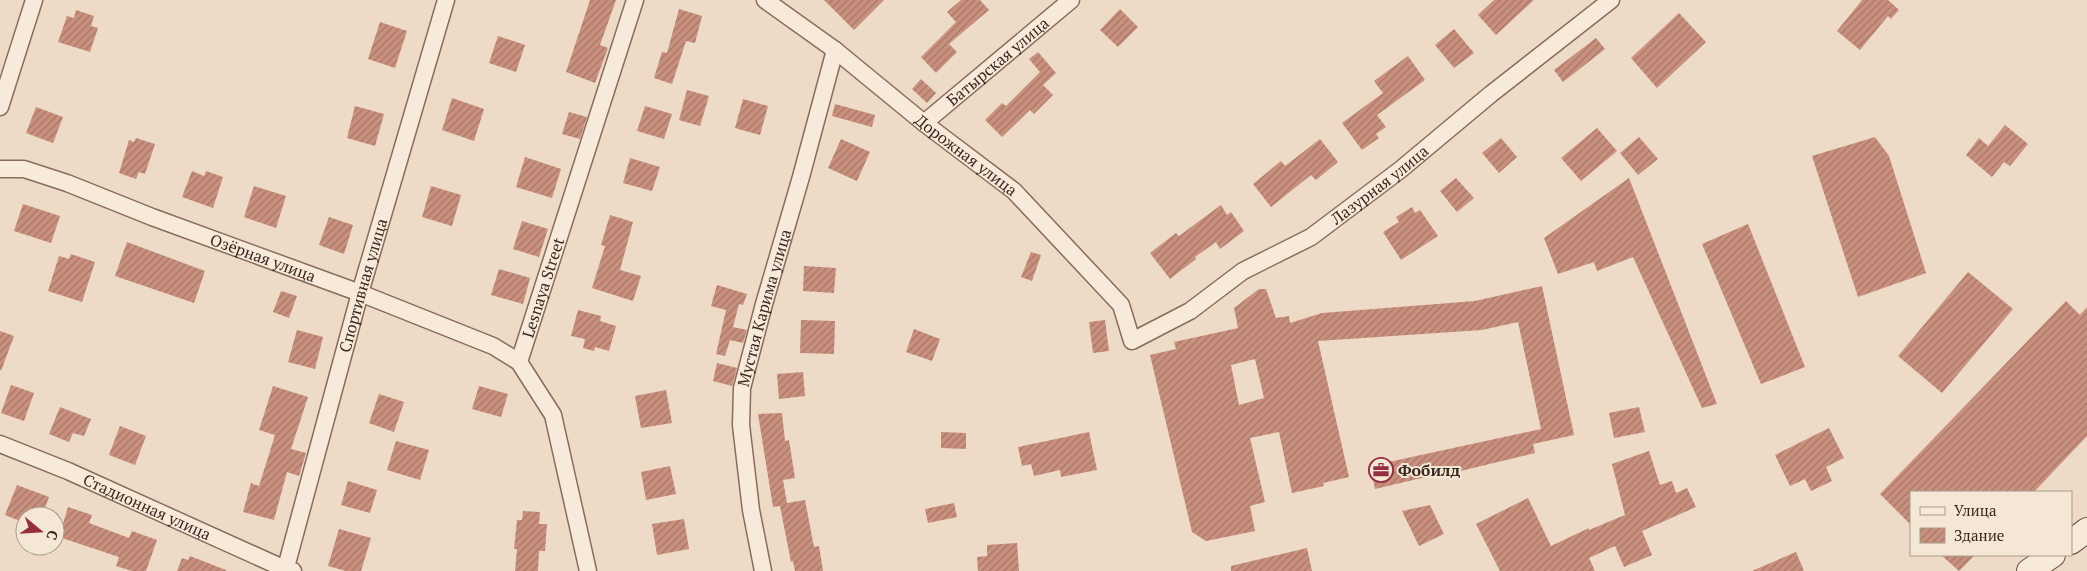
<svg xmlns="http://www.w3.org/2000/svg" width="2087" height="571" font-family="'PT Serif',serif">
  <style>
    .building { fill: url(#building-hatch); fill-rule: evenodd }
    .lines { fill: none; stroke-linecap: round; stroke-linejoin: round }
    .street-casing { stroke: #886c5c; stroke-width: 19 }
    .secondary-casing { stroke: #6a4e3f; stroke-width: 26 }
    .street { stroke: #f8eada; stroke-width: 16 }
    .secondary { stroke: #f8eada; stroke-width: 24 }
    .labels { text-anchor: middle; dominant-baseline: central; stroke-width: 4; stroke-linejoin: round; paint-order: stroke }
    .street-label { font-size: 16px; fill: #392820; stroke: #f5e7d6 }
    .poi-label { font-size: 16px; font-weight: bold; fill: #392820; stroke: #f5e7d6; text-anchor: start }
  </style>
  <defs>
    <pattern id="building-hatch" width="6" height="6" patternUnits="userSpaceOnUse" patternTransform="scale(1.25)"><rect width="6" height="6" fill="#ca907e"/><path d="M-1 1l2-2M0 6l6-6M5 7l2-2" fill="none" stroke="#a57667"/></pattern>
  </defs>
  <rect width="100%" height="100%" fill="#eddbc7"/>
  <g class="building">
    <path d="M590,0h26l-16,45 8,3 -13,35 -29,-11z"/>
    <path d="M824,0h60l-30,30z"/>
    <path d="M961,0h19l9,10 -40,34 8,8 -21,21 -15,-16 35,-35 -9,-10z"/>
    <path d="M1494,0h40l-38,35 -18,-20z"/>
    <path d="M1862,0h26l11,10 -8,9 -3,-3 -28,34 -23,-19z"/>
    <path d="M679,9l23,7 -7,27 -9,-2 -14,43 -18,-6 8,-26 5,1z"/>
    <path d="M1120,9l18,18 -20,20 -18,-17z"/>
    <path d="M76,10l18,6 -3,10 7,2 -8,24 -32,-10 9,-26 7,2z"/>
    <path d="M1679,13l27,29 -49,46 -26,-30z"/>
    <path d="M380,22l27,9 -12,37 -27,-9z"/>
    <path d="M1454,29l20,24 -20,15 -19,-23z"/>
    <path d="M498,36l27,9 -9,27 -27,-9z"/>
    <path d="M1596,38l9,11 -42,33 -9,-12z"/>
    <path d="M1038,52l18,21 -13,12 10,10 -19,19 -4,-4 -28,27 -17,-17 17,-17 4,3 34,-34 -11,-13z"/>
    <path d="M1408,56l17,24 -48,35 9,12 -10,7 3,4 -17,12 -20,-27 41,-30 -9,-12z"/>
    <path d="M921,79l15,14 -9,10 -15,-14z"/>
    <path d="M687,90l22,6 -9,30 -21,-6z"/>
    <path d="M452,98l32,11 -10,32 -32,-11z"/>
    <path d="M743,99l25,7 -8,29 -25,-7z"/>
    <path d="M835,104l40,11 -3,12 -40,-11z"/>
    <path d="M355,106l29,8 -9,32 -28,-8z"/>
    <path d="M645,106l27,8 -8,25 -27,-8z"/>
    <path d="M36,107l27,10 -10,26 -27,-10z"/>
    <path d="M569,112l18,5 -7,22 -18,-5z"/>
    <path d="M2005,125l23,19 -18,22 -6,-4 -12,15 -26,-22 13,-17 9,8z"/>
    <path d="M1597,128l20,23 -36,30 -20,-23z"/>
    <path d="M1639,137l19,22 -20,16 -18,-22z"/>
    <path d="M1875,137l14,19 37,117 -68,24 -46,-141z"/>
    <path d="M136,138l19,6 -10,30 -6,-2 -3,7 -17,-6 10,-33 5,2z"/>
    <path d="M1501,138l16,19 -18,16 -17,-20z"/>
    <path d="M841,139l29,13 -13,29 -29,-13z"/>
    <path d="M1320,139l18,23 -22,18 -5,-5 -40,32 -18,-23 28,-23 4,5z"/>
    <path d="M525,157l36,12 -9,29 -36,-11z"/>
    <path d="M630,158l30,9 -8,24 -29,-8z"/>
    <path d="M192,171l12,5 2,-5 17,6 -10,31 -31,-11z"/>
    <path d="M1456,178l18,20 -17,14 -17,-21z"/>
    <path d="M1629,178l88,226 -15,4 -69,-151 -36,14 -3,-9 -36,12 -14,-36z"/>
    <path d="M254,186l32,10 -10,32 -32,-11z"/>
    <path d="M431,186l30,9 -9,31 -30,-9z"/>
    <path d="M23,204l37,12 -9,27 -37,-12z"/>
    <path d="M1221,205l6,10 4,-3 13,19 -24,18 -4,-7 -21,15 1,2 -26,20 -20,-26 26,-20 3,3z"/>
    <path d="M1412,207l3,6 5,-3 18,26 -37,24 -18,-28 16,-10 -3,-5z"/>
    <path d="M610,215l23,7 -13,48 21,6 -8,25 -41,-13 13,-42 -4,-1z"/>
    <path d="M329,217l24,8 -9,29 -25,-9z"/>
    <path d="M522,221l26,8 -9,28 -26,-8z"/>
    <path d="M1748,224l57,143 -44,17 -59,-140z"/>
    <path d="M127,242l78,29 -11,32 -79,-27z"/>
    <path d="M1031,252l10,3 -9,26 -11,-4z"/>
    <path d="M71,254l24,8 -13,40 -34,-11 11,-35 10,3z"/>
    <path d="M804,266l32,2 -2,25 -31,-2z"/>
    <path d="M499,269l31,9 -7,26 -32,-9z"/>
    <path d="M1968,272l45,37 -71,84 -44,-37z"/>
    <path d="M717,285l30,9 -4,11 -4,-1 -6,23 14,3 -4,13 -13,-3 -5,16 -9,-2 10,-44 -15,-4z"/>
    <path d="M1542,286l32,149 -41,9 2,9 -87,21 -1,-2 -72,17 -5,-23 171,-37 -23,-107 -36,8 -164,11 31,136 -26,6 1,3 -32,7 -13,-61 -29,6 15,64 -15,4 5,25 -49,10 -14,-9 -42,-177 26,-6 -2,-7 64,-14 -4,-20 25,-19h7l10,29 13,-2 1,7 32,-10 153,-12zM1255,359l9,39 -25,7 -8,-40z"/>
    <path d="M281,291l16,5 -8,22 -16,-6z"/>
    <path d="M2066,301l14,14 7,-8v129l-53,56h-123v33l-31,-31z"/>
    <path d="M578,310l23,6 -1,5 16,5 -7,25 -14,-4 -1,4 -11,-3 2,-9 -14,-3z"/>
    <path d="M801,320l34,1 -1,33 -34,-1z"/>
    <path d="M1105,320l4,31 -16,2 -4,-31z"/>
    <path d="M914,329l26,10 -8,22 -26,-9z"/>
    <path d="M297,330l26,7 -8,32 -27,-7z"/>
    <path d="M0,331l14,5 -13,35 -1,-1z"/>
    <path d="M717,363l20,5 -5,18 -19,-5z"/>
    <path d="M803,372l2,24 -26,3 -2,-25z"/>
    <path d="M11,385l23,8 -10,28 -23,-8z"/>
    <path d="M273,386l35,11 -17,52 15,4 -7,23 -12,-4 -13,48 -31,-8 8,-29 8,3 16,-51 -16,-5z"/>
    <path d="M479,386l29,8 -7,23 -29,-8z"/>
    <path d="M666,390l6,33 -31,5 -6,-32z"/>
    <path d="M379,394l25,8 -10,30 -25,-9z"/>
    <path d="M60,407l31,12 -7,17 -11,-3 -4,9 -20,-8z"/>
    <path d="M1639,407l6,25 -31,6 -5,-25z"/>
    <path d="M782,413l3,28 4,-1 6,38 -12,2 4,23 18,-3 9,47 5,-1 4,25h-28l-2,-10 -2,1 -11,-56 -7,1 -15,-93z"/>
    <path d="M120,426l26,10 -11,29 -26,-10z"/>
    <path d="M1829,428l15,30 -18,9 6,14 -21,10 -6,-12 -15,7 -15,-31z"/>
    <path d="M941,432l25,1v16l-25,-1z"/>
    <path d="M1089,432l8,38 -36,7 -1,-7 -26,6 -3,-12 -9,2 -4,-19z"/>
    <path d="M396,441l33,9 -9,30 -33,-10z"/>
    <path d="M1649,451l11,34 12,-4 4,12 11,-5 9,19 -54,24 10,24 -28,12 -9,-21 -26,12 6,13h-95l-24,-47 52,-26 23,48 38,-18v2l36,-15 -13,-51z"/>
    <path d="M670,466l6,28 -30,6 -5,-28z"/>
    <path d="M348,481l29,9 -7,23 -29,-8z"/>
    <path d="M17,485l32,12 -7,19h-17v7l-20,-8z"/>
    <path d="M954,503l3,14 -29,6 -3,-14z"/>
    <path d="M1430,505l14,29 -25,12 -17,-35z"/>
    <path d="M68,507l24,8 -3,8 40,15 3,-7 25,9 -11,31h-14l-16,-5 3,-9 -60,-20z"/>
    <path d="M523,511l17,1 -1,12h8l-2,27h-6l-1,20h-23l2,-22h-3l3,-29h5z"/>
    <path d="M684,519l5,30 -32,6 -5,-31z"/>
    <path d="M339,529l32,9 -10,33h-15l-18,-5z"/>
    <path d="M1017,543l2,28h-41l-1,-14 10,-1v-11z"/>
    <path d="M1307,548l5,23h-81v-5z"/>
    <path d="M1796,552l8,19h-52z"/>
    <path d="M1941,555h34l-16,16z"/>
    <path d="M190,556l36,14v1h-49l5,-13 6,2z"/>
  </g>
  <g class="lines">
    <defs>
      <g id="street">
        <path id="s1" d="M765,0l70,50 89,73 90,68 107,114 11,36 58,-30 53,-40 68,-34 89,-67 91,-76 120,-94"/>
        <path d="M0,107l34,-107"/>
        <path id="s2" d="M924,123l147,-123"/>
        <path id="s3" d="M0,169h24l43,14 85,34 208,76 133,53 26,16"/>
        <path id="s4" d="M0,444l68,27 217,98 8,2"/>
        <path id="s5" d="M285,571l75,-278 86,-293"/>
        <path id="s6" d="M588,571l-35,-156 -34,-53 116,-362"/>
        <path id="s7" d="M763,571l-12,-61 -10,-85 1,-37 22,-84 37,-127 34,-127"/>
      </g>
      <g id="secondary">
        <path d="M2071,542l16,-12"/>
        <path d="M2029,571l24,-16"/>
      </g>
    </defs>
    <use href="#street" class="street-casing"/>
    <use href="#secondary" class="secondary-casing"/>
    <use href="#street" class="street"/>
    <use href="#secondary" class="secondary"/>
  </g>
  <defs>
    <symbol id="office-ring" viewBox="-11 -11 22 22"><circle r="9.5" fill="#f5e7d6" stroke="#962e41" stroke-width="1.5"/><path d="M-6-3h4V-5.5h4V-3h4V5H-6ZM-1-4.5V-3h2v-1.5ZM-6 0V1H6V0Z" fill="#962e41"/></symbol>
  </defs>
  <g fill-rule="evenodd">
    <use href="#office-ring" x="1367" y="456" width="28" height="28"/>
  </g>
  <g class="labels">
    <g class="street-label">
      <text stroke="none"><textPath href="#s2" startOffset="96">Батырская улица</textPath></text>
      <text stroke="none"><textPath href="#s1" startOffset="254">Дорожная улица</textPath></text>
      <text stroke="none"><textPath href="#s1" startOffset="802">Лазурная улица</textPath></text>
      <text stroke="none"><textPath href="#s3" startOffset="279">Озёрная улица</textPath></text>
      <text stroke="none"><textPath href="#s5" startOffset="296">Спортивная улица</textPath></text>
      <text stroke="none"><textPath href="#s6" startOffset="301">Lesnaya Street</textPath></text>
      <text stroke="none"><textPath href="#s7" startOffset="268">Мустая Карима улица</textPath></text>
      <text stroke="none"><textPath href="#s4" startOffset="160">Стадионная улица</textPath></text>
    </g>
    <g class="poi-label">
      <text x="1398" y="470">Фобилд</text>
    </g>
  </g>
  <rect x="1910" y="491" width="162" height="65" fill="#f5e7d6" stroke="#aa9b8d"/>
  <rect x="1920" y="507" width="25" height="8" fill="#f8eada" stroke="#aa9b8d"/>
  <text x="1954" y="516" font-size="15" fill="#392820">Улица</text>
  <rect x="1920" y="528" width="25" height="15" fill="url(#building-hatch)" stroke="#aa9b8d"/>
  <text x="1954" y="541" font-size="15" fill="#392820">Здание</text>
  <g transform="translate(40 531) rotate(108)"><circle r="24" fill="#f5e7d6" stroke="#aa9b8d"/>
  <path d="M0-4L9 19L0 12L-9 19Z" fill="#962e41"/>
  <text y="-8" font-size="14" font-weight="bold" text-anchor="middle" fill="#392820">С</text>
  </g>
</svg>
